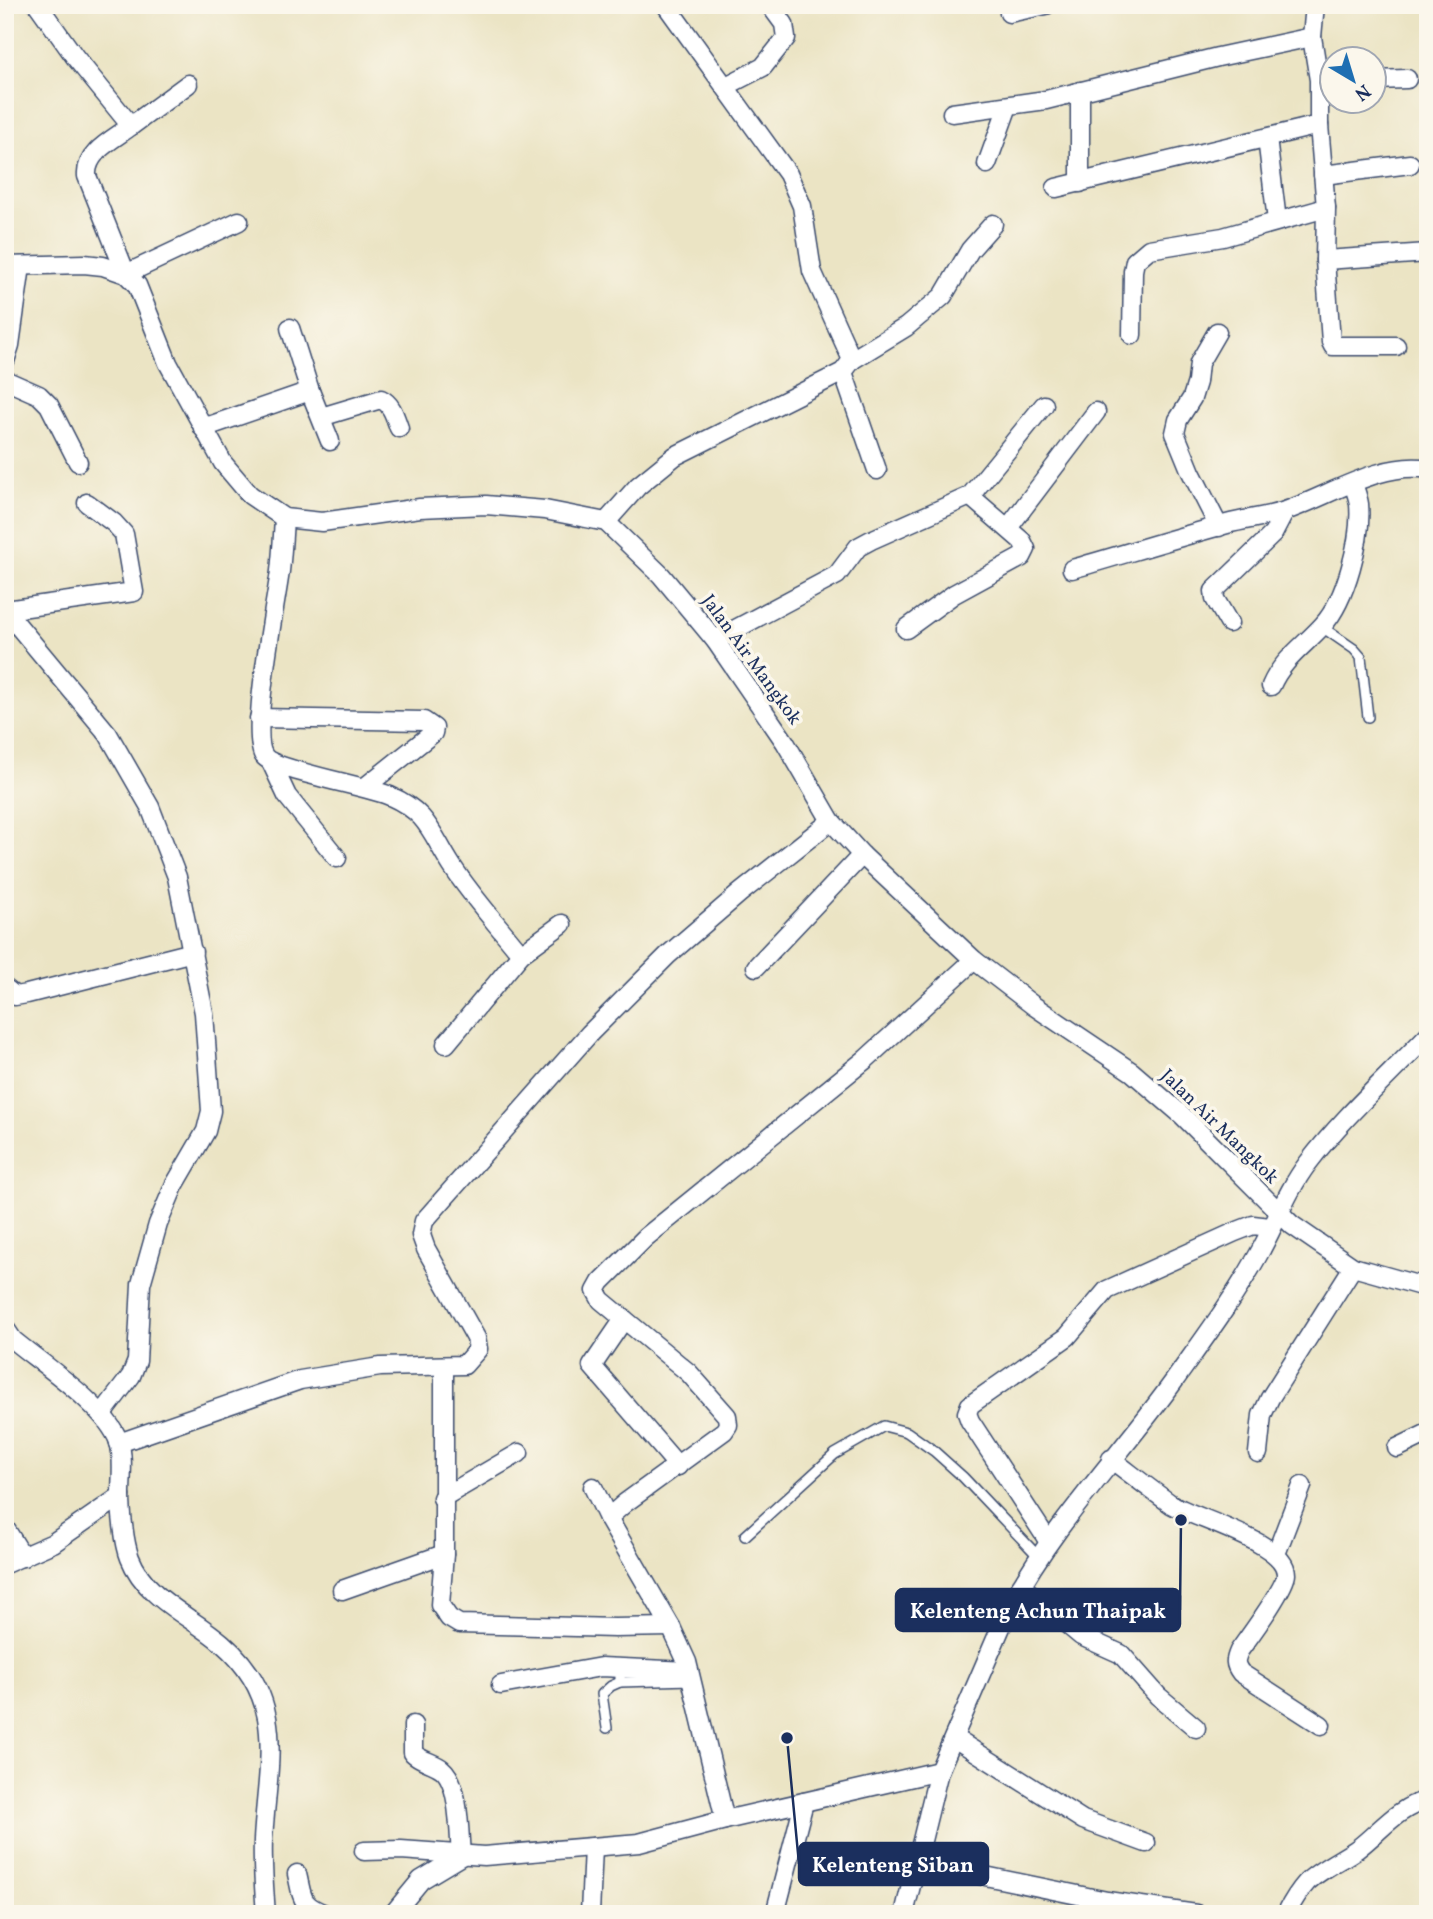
<svg xmlns="http://www.w3.org/2000/svg" width="1433" height="1919" font-family="Vollkorn,serif">
  <style>
    .lines { fill: none; stroke-linecap: round; stroke-linejoin: round }
    .lane-casing { stroke: #3a4a6d; stroke-width: 12 }
    .street-casing { stroke: #3a4a6d; stroke-width: 21 }
    .lane { stroke: #fff; stroke-width: 9 }
    .street { stroke: #fff; stroke-width: 18 }
    .labels { text-anchor: middle; dominant-baseline: central; stroke-width: 7; stroke-linejoin: round; paint-order: stroke }
    .street-label { font-size: 19px; fill: #1b2f5e; stroke: #fbf7ec }
    .leader { fill: none; stroke: #1b2f5e; stroke-width: 2.5 }
    .callout-dot { fill: #1b2f5e; stroke: #fbf7ec; stroke-width: 2.5 }
    .callout { fill: #1b2f5e; stroke: #1b2f5e; stroke-width: 2.5 }
    .callout-label { font-size: 21px; text-anchor: middle; font-weight: bold; fill: #fff }
  </style>
  <rect width="100%" height="100%" fill="#fbf7ec"/>
  <filter id="ink" filterUnits="userSpaceOnUse"><feTurbulence type="fractalNoise" baseFrequency=".0143" numOctaves="2"/><feDisplacementMap in="SourceGraphic" scale="14" xChannelSelector="R" yChannelSelector="G"/><feConvolveMatrix kernelMatrix="1 2 1 2 8 2 1 2 1" color-interpolation-filters="sRGB"/></filter>
  <filter id="wash" filterUnits="userSpaceOnUse"><feTurbulence type="fractalNoise" baseFrequency=".00686" numOctaves="4" result="noise"/><feDisplacementMap in="SourceGraphic" scale="28" xChannelSelector="R" yChannelSelector="G"/><feGaussianBlur stdDeviation="1.57" result="paint"/><feColorMatrix in="noise" values="0 0 0 0 0 0 0 0 0 0 0 0 0 0 0 0 0 1.4 0 .05"/><feComposite in="paint" operator="in"/></filter>
  <g filter="url(#wash)">
    <rect width="100%" height="100%" fill="#ebe4c4"/>
  </g>
  <g filter="url(#ink)">
    <g class="lines">
      <defs>
        <g id="lane">
          <path d="M1322,627l32,22 7,8 7,60"/>
          <path d="M745,1536l90,-82 49,-28 23,6 27,19 29,26 75,79"/>
          <path d="M620,1668v14l72,-2"/>
          <path d="M607,1728l-5,-34 9,-8 9,-4"/>
        </g>
        <g id="street">
          <path d="M38,5l37,52 56,69c-17,13 -46,26 -44,50l39,98 113,-53"/>
          <path d="M1315,5l-3,32 7,43v45l7,83 -1,52 6,82 2,4h63"/>
          <path d="M1009,13l37,-8"/>
          <path d="M1374,80l33,-1"/>
          <path d="M726,86l37,-19 23,-29 -2,-14 -14,-19"/>
          <path d="M952,113l94,-13 172,-43 94,-20"/>
          <path d="M131,126l57,-42"/>
          <path d="M1267,138l10,83"/>
          <path d="M987,164l21,-58"/>
          <path d="M1323,175l87,-11"/>
          <path d="M1080,183v-92"/>
          <path d="M1056,188l263,-63"/>
          <path d="M1325,260l103,-7"/>
          <path d="M5,266l79,-2 19,2 23,8 11,11 31,78 55,100 27,32 34,23 38,4 98,-14 66,-3 59,5 61,12 55,53 54,65 70,102 46,79 31,34 112,105 60,46 98,66 50,43 110,110 61,42 75,21"/>
          <path d="M290,328l20,63 20,50"/>
          <path d="M1217,332l-18,31 -2,19 -5,16 -14,22 -3,13 16,39 28,55"/>
          <path d="M1132,335l1,-64 2,-10 14,-12 74,-12 103,-29"/>
          <path d="M852,360l54,-33 37,-31 27,-46 23,-26"/>
          <path d="M5,361l5,-16 11,-79"/>
          <path d="M843,372l34,98"/>
          <path d="M5,380l34,15 10,10 29,57"/>
          <path d="M321,417l60,-18c11,5 14,18 18,29"/>
          <path d="M203,428l107,-37"/>
          <path d="M284,518c-1,18 -2,36 -4,53 -4,32 -31,164 -16,185 9,14 103,30 126,40 39,17 41,38 62,70 20,31 46,59 69,88"/>
          <path d="M606,522l32,-36 37,-30 168,-84 9,-12 -40,-89 -10,-65 -14,-32 -122,-169"/>
          <path d="M1008,528l88,-116"/>
          <path d="M1072,569c52,-15 103,-31 155,-45 19,-5 39,-7 58,-13 44,-15 96,-50 143,-42"/>
          <path d="M5,610l103,124 42,73 27,70 27,136 7,98 -5,20 -32,55 -16,38 -17,60 -4,77 -6,15 -29,38"/>
          <path d="M6,610l128,-18 -10,-58 -10,-11 -27,-20"/>
          <path d="M1229,623l-14,-24 -1,-8 59,-57 12,-23"/>
          <path d="M906,629l48,-35 68,-37 4,-8 -4,-8 -52,-45"/>
          <path d="M715,640l122,-65 21,-28 13,-7 99,-44 74,-91"/>
          <path d="M1271,686c11,-26 33,-40 52,-61 23,-25 39,-87 36,-121 -1,-7 -4,-14 -6,-21"/>
          <path d="M259,718l165,3 10,7 -1,5 -68,54"/>
          <path d="M271,762l16,34 50,62"/>
          <path d="M756,967l106,-112"/>
          <path d="M5,988l10,8 12,-2 166,-42"/>
          <path d="M446,1044l75,-90 41,-30"/>
          <path d="M624,1319l-32,47 86,100"/>
          <path d="M5,1328l8,12c29,24 94,67 106,102 5,16 2,36 2,53 0,16 3,48 9,63 16,41 61,58 92,85 67,58 45,120 41,197 -1,24 1,49 3,74"/>
          <path d="M444,1366v188l-4,51 9,13 10,6 156,4 56,-1"/>
          <path d="M119,1443l181,-63 80,-13 84,-2 14,-16 -2,-11 -50,-89 -5,-14 3,-14 166,-188 78,-78 72,-62 91,-72"/>
          <path d="M1397,1448l31,-15"/>
          <path d="M1258,1453l4,-38 8,-17 83,-131"/>
          <path d="M1111,1459c20,15 40,31 60,45 24,15 115,38 115,70 0,13 -37,63 -47,77 -4,9 -5,13 2,22l80,52"/>
          <path d="M593,1487l15,31"/>
          <path d="M442,1498l77,-45"/>
          <path d="M5,1528l18,29"/>
          <path d="M1049,1542l-79,-121 -3,-8 3,-8 97,-68 40,-47 128,-58 18,-7 17,2"/>
          <path d="M1276,1554l26,-68"/>
          <path d="M5,1564l48,-21 68,-47"/>
          <path d="M1021,1586l60,50 40,18 37,42 38,32"/>
          <path d="M342,1590l102,-36"/>
          <path d="M501,1685l100,-18 88,4"/>
          <path d="M954,1738l129,82 63,23"/>
          <path d="M725,1820l-38,-158 -16,-35 -63,-109 17,-15 99,-72 4,-6 -1,-9 -38,-43 -88,-73 -5,-9 5,-9 45,-45 220,-178 108,-99"/>
          <path d="M364,1851l37,-1 83,6 155,-13 86,-23 214,-49"/>
          <path d="M917,1862l190,39 89,13"/>
          <path d="M297,1874c6,25 3,30 28,40"/>
          <path d="M393,1914l28,-34 40,-24c-2,-22 -1,-73 -19,-87 -9,-7 -21,-8 -29,-16v-28"/>
          <path d="M590,1914l3,-67"/>
          <path d="M775,1914l29,-112"/>
          <path d="M904,1914l35,-143 72,-167c44,-82 109,-148 163,-223 29,-41 59,-81 83,-124 18,-31 29,-65 51,-94 35,-46 80,-86 120,-128"/>
          <path d="M1286,1914c6,-12 12,-22 21,-32 14,-13 34,-22 50,-33 24,-18 40,-42 71,-49"/>
        </g>
      </defs>
      <use href="#lane" class="lane-casing"/>
      <use href="#street" class="street-casing"/>
      <use href="#lane" class="lane"/>
      <use href="#street" class="street"/>
    </g>
  </g>
  <g class="labels">
    <g class="street-label">
      <text transform="translate(751 660) rotate(54)">Jalan Air Mangkok</text>
      <text transform="translate(1219 1127) rotate(44)">Jalan Air Mangkok</text>
    </g>
  </g>
  <path class="leader" d="M1181 1520L1180 1610M787 1738L799 1864"/>
  <g class="callout-dot">
    <circle cx="1181" cy="1520" r="7"/>
    <circle cx="787" cy="1738" r="7"/>
  </g>
  <g class="callout">
    <rect x="896" y="1589" width="284" height="42" rx="7"/>
    <rect x="799" y="1843" width="189" height="42" rx="7"/>
  </g>
  <g class="callout-label">
    <text x="1038" y="1618">Kelenteng Achun Thaipak</text>
    <text x="893" y="1872">Kelenteng Siban</text>
  </g>
  <rect width="1433" height="1919" fill="none" stroke="#fbf7ec" stroke-width="28"/>
  <g transform="translate(1353 80) rotate(142)"><circle r="33" fill="#fbf7ec" stroke="#a1a7b3" stroke-width="2"/>
  <path d="M0-5L12 26L0 18L-12 26Z" fill="#1f6fb2"/>
  <text y="-10" font-size="19" font-weight="bold" text-anchor="middle" fill="#1b2f5e">N</text>
  </g>
</svg>
